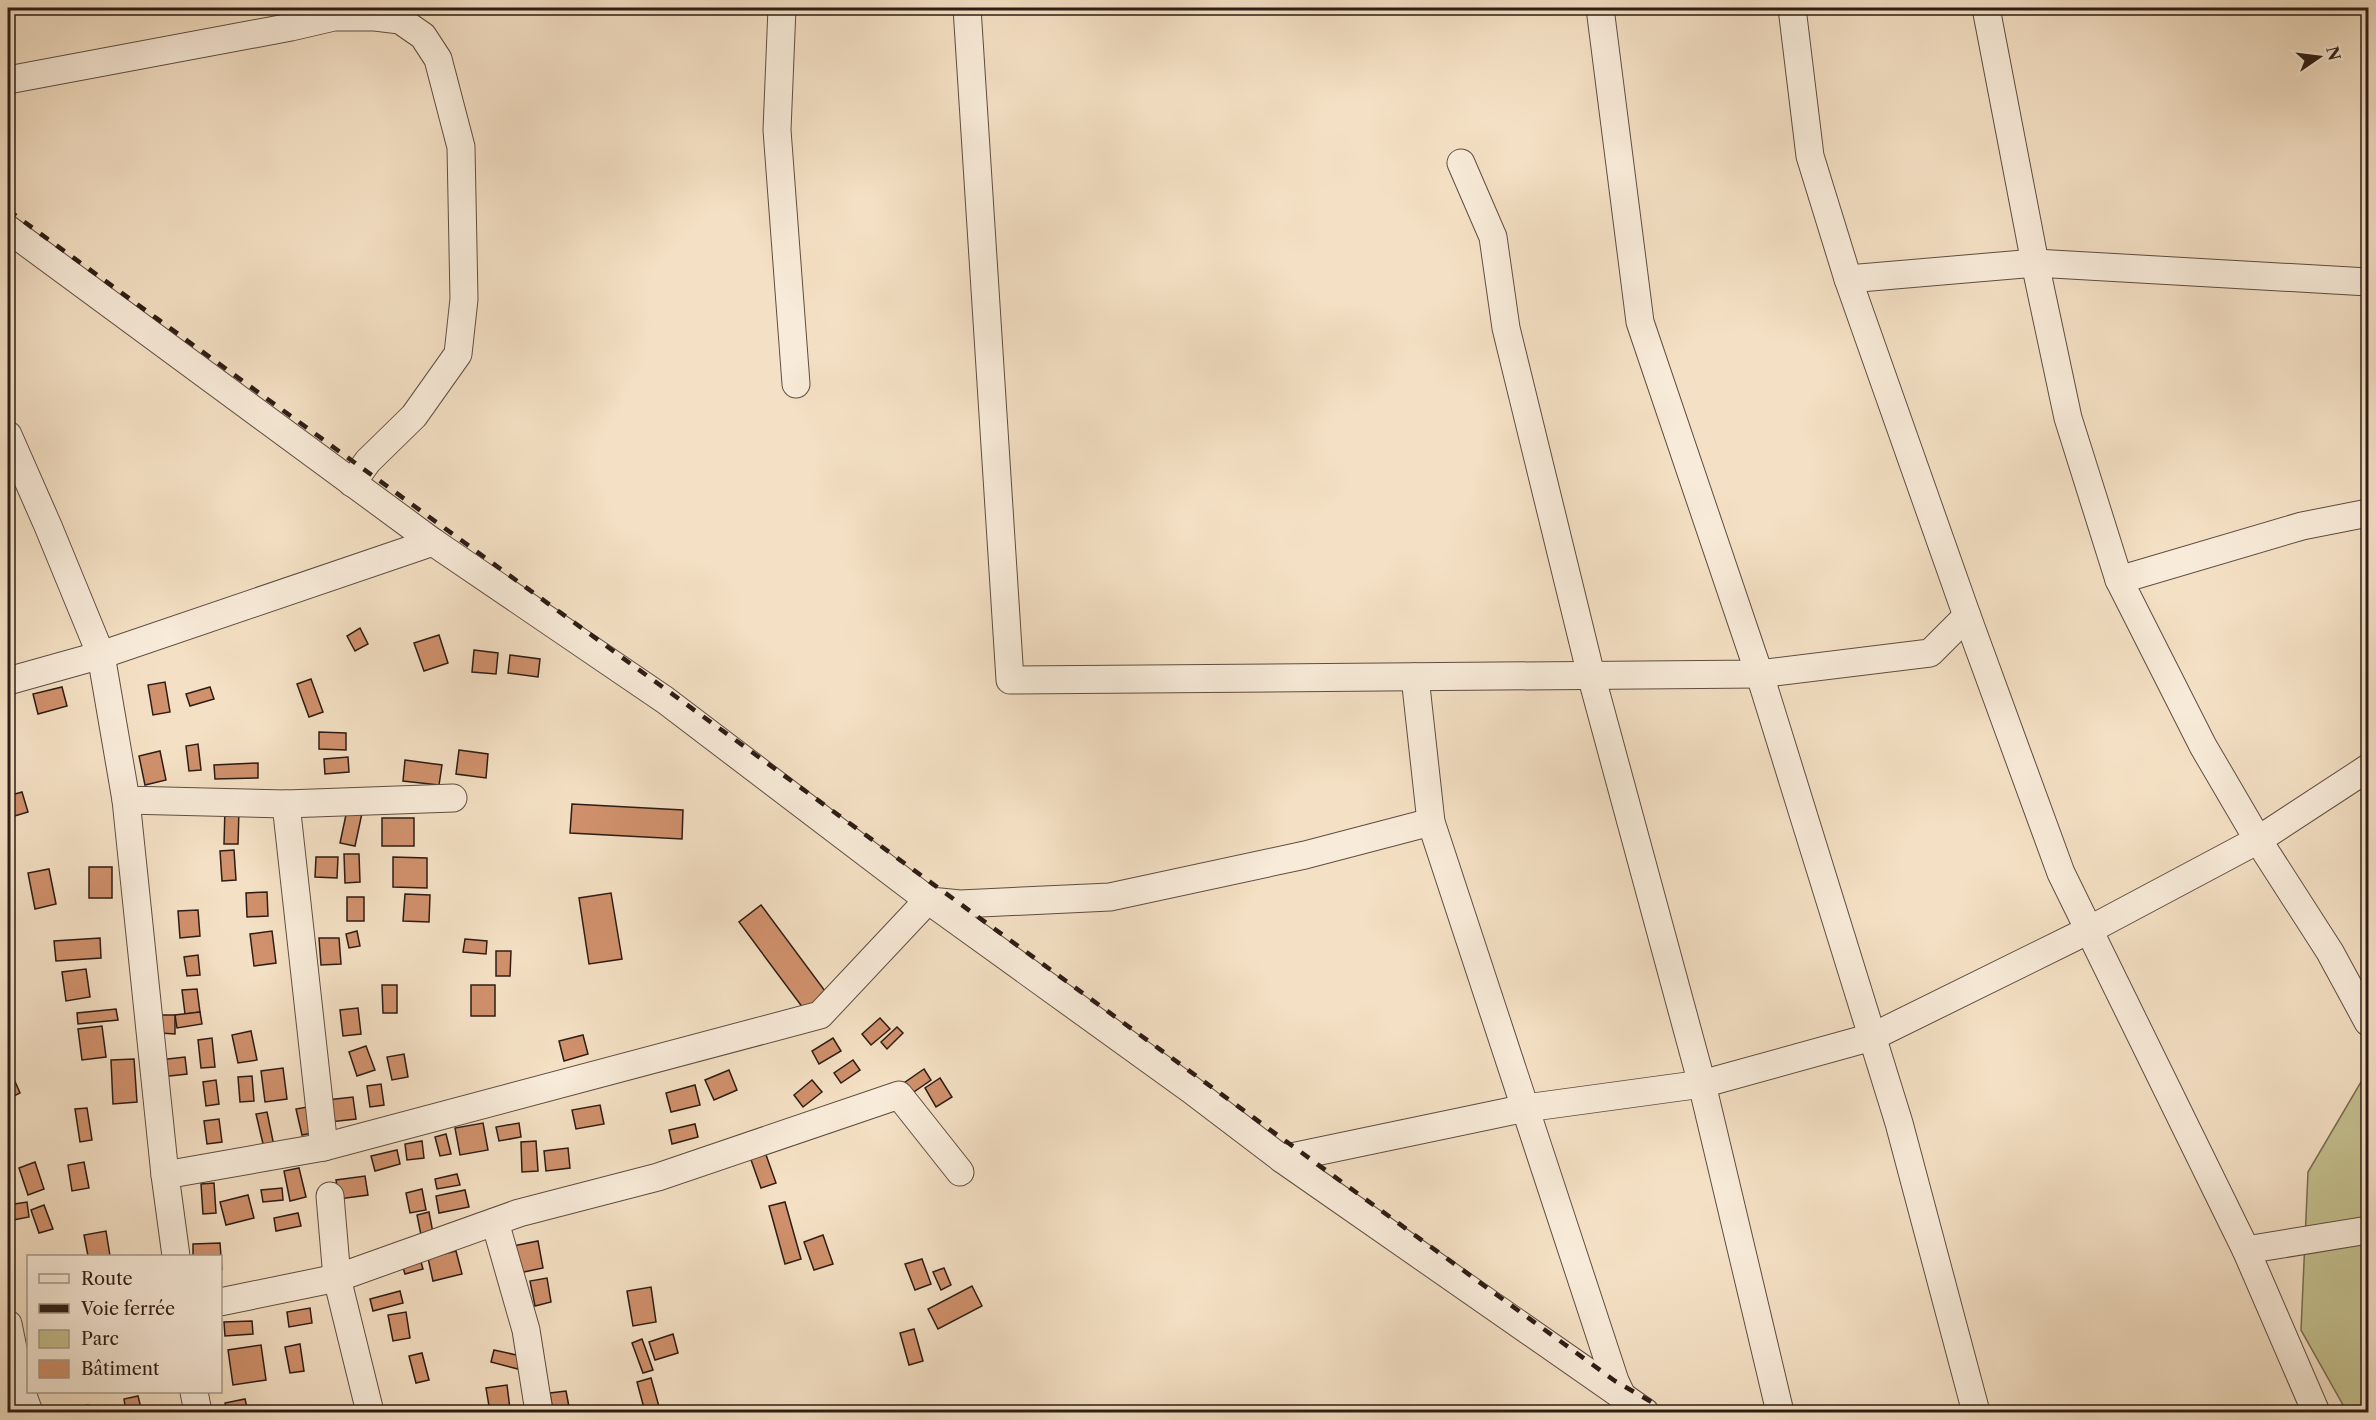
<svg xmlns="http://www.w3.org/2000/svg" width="2376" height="1420" font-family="'Libre Caslon Text',serif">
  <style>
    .green { fill: #c4c08f; stroke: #786e52; stroke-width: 1.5 }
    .building { fill: #d0916c; stroke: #2d1c15; stroke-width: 1.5 }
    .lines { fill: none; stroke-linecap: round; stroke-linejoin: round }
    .minor-casing { stroke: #5f4d41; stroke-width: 29 }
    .minor { stroke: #f8ebd9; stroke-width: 27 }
    .rail { stroke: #2d1c15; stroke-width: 4.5; stroke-dasharray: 10 10; stroke-linecap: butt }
  </style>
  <rect width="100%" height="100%" fill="#f4e0c4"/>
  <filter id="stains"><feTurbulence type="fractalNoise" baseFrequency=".00333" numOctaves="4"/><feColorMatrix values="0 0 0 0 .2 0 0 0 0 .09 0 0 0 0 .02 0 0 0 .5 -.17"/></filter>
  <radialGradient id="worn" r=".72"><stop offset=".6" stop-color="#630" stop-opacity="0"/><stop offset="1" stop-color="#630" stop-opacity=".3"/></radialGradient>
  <path class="green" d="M2368,1070v342h-21l-46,-82 7,-158z"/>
  <g class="building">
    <path d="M360,628l8,16 -13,7 -8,-15z"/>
    <path d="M439,635l9,28 -24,8 -10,-28z"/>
    <path d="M474,650l24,3 -2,21 -24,-2z"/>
    <path d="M510,655l30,4 -2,18 -30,-4z"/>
    <path d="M311,679l12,33 -14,5 -12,-33z"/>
    <path d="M165,682l5,30 -17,3 -5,-30z"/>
    <path d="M62,687l5,19 -29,8 -5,-20z"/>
    <path d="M210,687l4,12 -24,7 -4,-12z"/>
    <path d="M319,732l27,1v17l-27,-1z"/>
    <path d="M198,744l3,26 -12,1 -3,-25z"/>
    <path d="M459,750l29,4 -2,24 -30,-4z"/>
    <path d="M160,751l6,29 -21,5 -6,-29z"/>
    <path d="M348,757l1,15 -24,2 -1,-15z"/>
    <path d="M405,760l37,5 -3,20 -36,-4z"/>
    <path d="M258,763v15l-43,1 -1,-14z"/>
    <path d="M22,792l6,20 -20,6v-22z"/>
    <path d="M572,804l111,6 -1,29 -112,-6z"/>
    <path d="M225,808l14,1 -1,35h-14z"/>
    <path d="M347,810l15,3 -7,33 -15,-3z"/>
    <rect x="382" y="818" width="32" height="28"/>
    <path d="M234,850l2,30 -14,1 -2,-30z"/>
    <path d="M344,854h15l1,28 -15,1z"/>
    <path d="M316,857h22l-1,21 -22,-1z"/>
    <path d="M393,857l34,1v30l-34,-1z"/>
    <rect x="89" y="867" width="23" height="31"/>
    <path d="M49,869l7,35 -21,5 -7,-36z"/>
    <path d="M267,892l1,24 -21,1 -1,-24z"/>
    <path d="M611,893l11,66 -33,5 -10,-66z"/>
    <path d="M405,894l25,1 -1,27 -26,-1z"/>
    <rect x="347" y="897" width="17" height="24"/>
    <path d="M761,905l67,90 -22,17 -67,-90z"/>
    <path d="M198,910l2,26 -20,2 -2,-27z"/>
    <path d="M272,931l4,32 -22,3 -4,-32z"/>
    <path d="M357,931l3,15 -11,2 -3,-14z"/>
    <path d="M100,938l1,20 -45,3 -2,-20z"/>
    <path d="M319,938h20l2,26 -20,1z"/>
    <path d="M465,939l22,2 -1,13 -23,-2z"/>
    <path d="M496,951h15l-1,25h-14z"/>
    <path d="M198,955l2,20 -13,1 -3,-19z"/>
    <path d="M86,969l4,28 -24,4 -4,-29z"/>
    <path d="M382,985h15v28h-14z"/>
    <rect x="471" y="985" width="24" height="31"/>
    <path d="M197,989l3,23 -15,2 -3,-24z"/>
    <path d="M358,1008l3,26 -18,2 -3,-26z"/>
    <path d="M116,1009l2,11 -40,4 -1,-11z"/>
    <path d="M200,1012l2,12 -25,4 -2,-13z"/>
    <path d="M161,1015h14v19l-15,-1z"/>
    <path d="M880,1018l10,11 -19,16 -9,-11z"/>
    <path d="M102,1026l4,31 -24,3 -4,-31z"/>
    <path d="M897,1027l6,6 -16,16 -6,-7z"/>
    <path d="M251,1031l6,29 -19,3 -6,-28z"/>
    <path d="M583,1035l5,19 -24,7 -5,-20z"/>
    <path d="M212,1038l3,29 -14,1 -3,-28z"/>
    <path d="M833,1038l8,13 -22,13 -7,-13z"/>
    <path d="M366,1046l9,24 -18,6 -8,-24z"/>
    <path d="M404,1054l4,23 -16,3 -5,-23z"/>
    <path d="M185,1057l2,17 -26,3 -2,-17z"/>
    <path d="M134,1059l3,43 -24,2 -2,-44z"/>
    <path d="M853,1060l7,10 -19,13 -7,-10z"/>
    <path d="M283,1068l4,31 -22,3 -4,-31z"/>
    <path d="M924,1069l7,11 -23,16 -7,-11z"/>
    <path d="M10,1070l10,23 -12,6v-28z"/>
    <path d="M729,1070l8,20 -23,10 -9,-20z"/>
    <path d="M252,1076l2,25 -14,1 -2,-25z"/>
    <path d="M940,1078l12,19 -16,10 -11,-19z"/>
    <path d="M216,1080l3,24 -13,2 -3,-24z"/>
    <path d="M812,1080l10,12 -19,15 -9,-12z"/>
    <path d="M381,1084l3,21 -14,2 -3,-21z"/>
    <path d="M695,1085l5,20 -29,7 -5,-19z"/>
    <path d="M353,1097l3,22 -26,3 -3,-22z"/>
    <path d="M600,1105l4,19 -28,5 -4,-19z"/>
    <path d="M307,1107l5,26 -10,2 -6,-26z"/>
    <path d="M87,1108l5,32 -12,2 -5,-33z"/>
    <path d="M267,1112l7,34 -10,2 -8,-34z"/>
    <path d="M219,1119l3,23 -15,2 -3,-23z"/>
    <path d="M483,1123l5,27 -28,5 -5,-27z"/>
    <path d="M519,1123l2,14 -22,4 -3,-14z"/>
    <path d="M695,1124l3,13 -26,7 -3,-14z"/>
    <path d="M446,1134l5,20 -11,2 -5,-19z"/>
    <path d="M422,1141l2,17 -17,2 -2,-16z"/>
    <path d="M536,1141l2,30 -16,1 -1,-30z"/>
    <path d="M568,1148l2,20 -24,3 -2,-20z"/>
    <path d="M397,1150l3,14 -25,7 -4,-15z"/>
    <path d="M765,1152l11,31 -15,5 -11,-31z"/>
    <path d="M35,1162l9,27 -16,6 -9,-27z"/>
    <path d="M84,1162l5,26 -17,3 -4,-26z"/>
    <path d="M299,1168l7,29 -16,4 -6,-30z"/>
    <path d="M457,1174l3,11 -23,4 -2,-10z"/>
    <path d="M365,1176l3,19 -29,4 -3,-19z"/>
    <path d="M214,1183l2,30 -13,1 -2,-30z"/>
    <path d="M282,1188l1,12 -20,2 -2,-12z"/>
    <path d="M422,1189l4,21 -16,3 -4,-20z"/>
    <path d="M465,1190l4,17 -30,6 -3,-17z"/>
    <path d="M248,1195l6,23 -28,7 -6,-23z"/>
    <path d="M27,1202l2,15 -21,4v-16z"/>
    <path d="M785,1202l16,57 -16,5 -16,-58z"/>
    <path d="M44,1205l9,24 -14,4 -8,-23z"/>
    <path d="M429,1212l4,21 -12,2 -4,-20z"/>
    <path d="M298,1213l3,13 -25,5 -2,-13z"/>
    <path d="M106,1231l4,25h-22l-4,-21z"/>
    <path d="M823,1235l10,29 -19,6 -10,-28z"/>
    <path d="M538,1241l5,27 -29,6 -6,-27z"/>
    <path d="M220,1243l2,27 -2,-14h-27v-12z"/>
    <path d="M456,1251l6,23 -29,7 -5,-23z"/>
    <path d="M419,1255l4,14 -18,5 -4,-13z"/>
    <path d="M922,1259l9,25 -16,6 -10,-26z"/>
    <path d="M944,1268l7,17 -10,5 -8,-18z"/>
    <path d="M547,1278l4,24 -16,4 -5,-25z"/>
    <path d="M972,1286l10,20 -44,23 -10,-20z"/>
    <path d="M651,1287l5,35 -23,4 -6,-35z"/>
    <path d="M400,1291l3,12 -30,8 -3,-12z"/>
    <path d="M310,1308l2,15 -23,4 -2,-15z"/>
    <path d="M406,1312l4,26 -17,3 -5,-26z"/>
    <path d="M252,1321l1,13 -28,2 -1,-14z"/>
    <path d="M914,1329l9,32 -14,4 -9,-32z"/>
    <path d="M673,1334l5,19 -23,7 -6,-18z"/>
    <path d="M642,1339l11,31 -10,3 -11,-30z"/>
    <path d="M300,1344l4,27 -14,2 -5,-26z"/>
    <path d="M261,1345l5,35 -33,5 -5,-35z"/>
    <path d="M494,1350l27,6 -3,13 -27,-7z"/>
    <path d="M422,1353l7,27 -13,3 -7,-27z"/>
    <path d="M651,1378l9,32 -15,2 -8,-30z"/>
    <path d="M507,1385l3,24 -20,3 -4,-24z"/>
    <path d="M566,1391l4,21h-17l-3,-19z"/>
    <path d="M138,1396l4,16h-16l-2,-13z"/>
    <path d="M245,1399l3,13h-21l-2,-9z"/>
    <path d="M88,1405l2,7h-27z"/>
  </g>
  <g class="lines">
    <defs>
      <g id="minor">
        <path d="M782,8l-5,122 19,254"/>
        <path d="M967,8l43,672 749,-6 171,-21 37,-37"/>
        <path d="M1600,8l40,314 124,366 135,435 77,289"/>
        <path d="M1792,8l18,148 38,123 119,337 94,257 185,377 70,162"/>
        <path d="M1986,8l49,255 33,155 51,162 84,166 55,94 72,112 38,70"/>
        <path d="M8,80l283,-53 43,-10h41l25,3 23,16 15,23 23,88 3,152 -6,55 -44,62 -46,45 -16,22"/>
        <path d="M1461,163l32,74 13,91 85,347 111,409 78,328"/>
        <path d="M8,229l425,313 -332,113 -93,26"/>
        <path d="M1848,279l187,-16 333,19"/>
        <path d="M8,435l40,91 53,129 25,145 160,4 38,343 -159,28 11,81"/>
        <path d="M2119,580l183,-54 66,-13"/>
        <path d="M1415,677l16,145 184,559 8,17"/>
        <path d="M126,800l39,375"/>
        <path d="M286,804l167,-6"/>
        <path d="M928,900l262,189 92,70 244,-51 176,-24 170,-47 217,-107 169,-90 110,-72"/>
        <path d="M930,901l30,3 150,-7 195,-42 126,-33"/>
        <path d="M324,1147l496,-132 108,-115 -263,-200 -232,-158"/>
        <path d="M1282,1159l363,253"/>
        <path d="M330,1196l7,82 33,134"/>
        <path d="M495,1222l31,108 13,82"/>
        <path d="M2246,1250l122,-20"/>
        <path d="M220,1302l117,-24 182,-65 139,-36 241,-82 61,77"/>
        <path d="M8,1324l14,69 7,19"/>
        <path d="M194,1392l4,20"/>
      </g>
    </defs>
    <use href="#minor" class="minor-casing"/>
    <use href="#minor" class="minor"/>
    <path class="rail" d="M8,210l1607,1171 54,31"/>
  </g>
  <rect width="2376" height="1420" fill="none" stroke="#f4e0c4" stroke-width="30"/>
  <rect x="9" y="9" width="2358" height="1402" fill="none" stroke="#2d1c15" stroke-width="3"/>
  <rect x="15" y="15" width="2346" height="1390" fill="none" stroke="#2d1c15" stroke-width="1.5"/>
  <rect x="27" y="1255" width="195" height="138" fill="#f8ebd9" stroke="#a7988b" stroke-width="1.5"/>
  <rect x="39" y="1274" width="30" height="9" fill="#f8ebd9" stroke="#a7988b" stroke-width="1.5"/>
  <text x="81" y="1285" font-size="18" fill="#2d1c15">Route</text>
  <rect x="39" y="1304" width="30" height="9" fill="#2d1c15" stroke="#a7988b" stroke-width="1.5"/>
  <text x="81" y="1315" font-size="18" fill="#2d1c15">Voie ferrée</text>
  <rect x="39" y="1330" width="30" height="18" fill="#c4c08f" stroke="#a7988b" stroke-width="1.5"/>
  <text x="81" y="1345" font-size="18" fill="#2d1c15">Parc</text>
  <rect x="39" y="1360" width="30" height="18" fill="#d0916c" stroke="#a7988b" stroke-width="1.5"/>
  <text x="81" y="1375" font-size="18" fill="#2d1c15">Bâtiment</text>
  <g transform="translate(2319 57) rotate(76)" stroke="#f8ebd9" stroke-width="4.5" paint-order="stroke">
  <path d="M0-4.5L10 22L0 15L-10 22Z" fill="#2d1c15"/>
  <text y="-9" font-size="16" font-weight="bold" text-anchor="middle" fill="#2d1c15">N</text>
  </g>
  <rect width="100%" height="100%" filter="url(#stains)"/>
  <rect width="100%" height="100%" fill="url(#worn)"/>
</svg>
